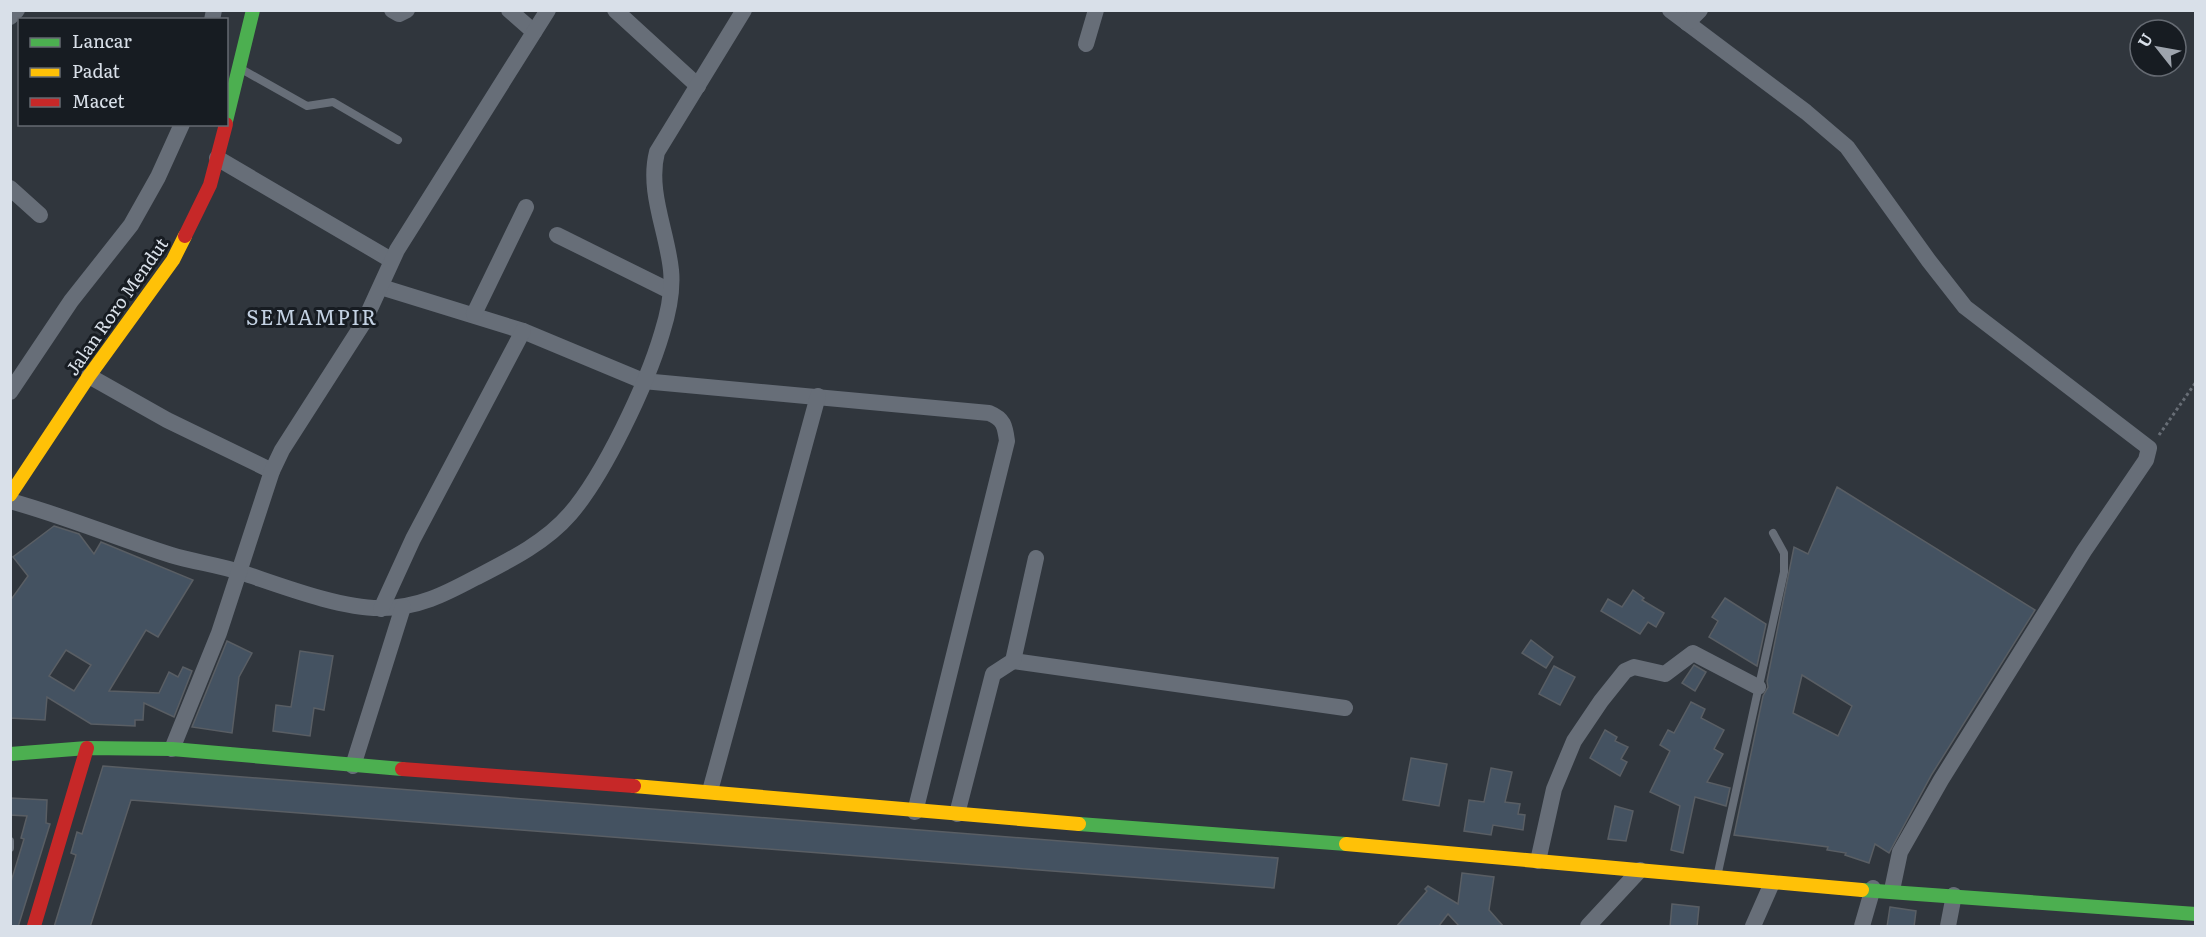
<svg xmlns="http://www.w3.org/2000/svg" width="2206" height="937" font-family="Literata,serif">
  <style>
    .building { fill: #445261; stroke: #595e64; stroke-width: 1.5; fill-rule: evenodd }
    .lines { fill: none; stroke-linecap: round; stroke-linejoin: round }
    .path { stroke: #676d75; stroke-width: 3; stroke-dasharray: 3 3; stroke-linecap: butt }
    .lane { stroke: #676e78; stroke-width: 8 }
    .street { stroke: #676e78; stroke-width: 16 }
    .fast { stroke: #4caf50; stroke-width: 14 }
    .slow { stroke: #ffc107; stroke-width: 14 }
    .jam { stroke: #c62828; stroke-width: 14 }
    .labels { text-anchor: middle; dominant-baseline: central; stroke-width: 6; stroke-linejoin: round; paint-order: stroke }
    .street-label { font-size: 18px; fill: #d9e0e9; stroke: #171c22 }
    .quarter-label { font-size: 21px; letter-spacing: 1.5px; fill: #c3d1e2; stroke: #171c22 }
  </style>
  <rect width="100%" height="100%" fill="#30363d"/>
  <g class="building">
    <path d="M1837,487l198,123 -103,164 -43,79 -14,-9 -6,19 -24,-8 1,-2 -19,-3 1,-3 -94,-12 29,-139 5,-9 -1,-6 27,-134 14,7zM1802,675l50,31 -14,30 -45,-23z"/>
    <path d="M54,526l25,8 15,20 7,-12 92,38 -35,57 -12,-7 -37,61 50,2 10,-21 9,5 5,-10 9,4 -18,46 -30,-14 -1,17h-8v6l-44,-2 -44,-27 -2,23 -35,-2v-117l18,-25 -15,-19zM66,650l25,15 -17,26 -25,-15z"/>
    <path d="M1633,590l11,8 -2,2 22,13 -8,14 -8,-5 -8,12 -39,-23 7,-12 14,8z"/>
    <path d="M1725,598l41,26 -9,42 -48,-29 9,-16 -6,-4z"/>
    <path d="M1531,640l22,17 -7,11 -24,-15z"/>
    <path d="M227,641l25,12 -13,24 -7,56 -40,-6z"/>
    <path d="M300,651l33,5 -9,54 -10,-2 -4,28 -37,-5 3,-26 15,2z"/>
    <path d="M1694,665l12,7 -11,19 -13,-8z"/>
    <path d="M1554,666l21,11 -15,28 -21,-11z"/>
    <path d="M1691,702l14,7 -4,9 23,12 -10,19 9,5 -16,28 23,6 -4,18 -31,-9 -12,56 -12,-3 9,-44 -30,-14 20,-41 -10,-6 8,-15 6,3z"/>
    <path d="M1605,730l12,7 -2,4 13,6 -7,12 6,3 -7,14 -30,-18z"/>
    <path d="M1411,758l36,6 -8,42 -36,-6z"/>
    <path d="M103,766l1175,92 -4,30 -1143,-88 -41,127h-36l22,-72 -5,-2 6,-21 5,2z"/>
    <path d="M1491,768l21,4 -7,30 15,2 -2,10 7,1 -2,15 -30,-5 -2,10 -27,-4 5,-31 15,2z"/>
    <path d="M10,798l37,2 -1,23 4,1 -32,103h-8v-42l14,-46 -3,-1 6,-22 -17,-1z"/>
    <path d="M1615,806l18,5 -7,30 -18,-2z"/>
    <path d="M1462,873l32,4 -5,33 15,17h-44l-12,-13 -10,13h-42l31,-36 -2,-2 3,-3 30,18z"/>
    <path d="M1672,904l27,3 -2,20h-27z"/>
    <path d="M1890,907l26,4 -2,16h-27z"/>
  </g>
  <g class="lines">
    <path class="path" d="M2159,435l37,-53"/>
    <g class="lane">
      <path d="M243,70l64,36 26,-4 65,38"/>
      <path d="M10,841v7"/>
      <path d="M1717,877l67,-305v-19l-11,-20"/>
    </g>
    <g class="street">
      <path d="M392,10l7,4 8,-4"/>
      <path d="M509,10l25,22"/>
      <path d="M615,10l83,76"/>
      <path d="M1670,10l136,102 41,35 82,114 36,46 184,141 -3,12 -62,91 -143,229 -41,72 -8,38"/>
      <path d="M10,17l7,-7"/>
      <path d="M212,20l2,-10"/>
      <path d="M1687,23l13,-13"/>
      <path d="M1086,44l10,-34"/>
      <path d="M217,158l174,102"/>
      <path d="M10,188l30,27"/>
      <path d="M557,235l113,56"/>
      <path d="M381,287l142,44 120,50 346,32c15,6 16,13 18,28l-92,371"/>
      <path d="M474,314l52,-107"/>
      <path d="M89,376l78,44 105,51"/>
      <path d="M10,392l61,-91 60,-76 27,-48 24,-53"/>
      <path d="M10,501c55,15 107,37 161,54 23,7 48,10 72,18 39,13 99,36 139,35 36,0 63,-14 93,-30 33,-17 70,-35 95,-64 34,-39 77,-130 92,-181 6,-19 11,-43 9,-63 -4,-39 -24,-79 -14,-118l87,-142"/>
      <path d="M381,609l32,-70 110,-208"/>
      <path d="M1013,661l332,47"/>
      <path d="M172,749l47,-116 53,-162 10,-21 82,-128 33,-72 151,-240"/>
      <path d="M353,766l50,-159"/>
      <path d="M710,791l108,-395"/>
      <path d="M957,814l36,-140 20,-13 23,-103"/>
      <path d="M1538,861l16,-72 20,-48 27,-40 24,-30 9,-4 31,7 28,-21 65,34"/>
      <path d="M1588,926l52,-56"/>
      <path d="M1753,926l19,-43"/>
      <path d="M1862,926l11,-38"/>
      <path d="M1948,926l6,-31"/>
    </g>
    <g class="fast">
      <path d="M226,121l27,-111"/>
      <path d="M10,754l77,-6 85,1 230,20"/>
      <path d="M1079,824l267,20"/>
      <path d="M1862,890l334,24"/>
    </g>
    <g class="slow">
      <path d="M10,495l79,-119 84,-116 12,-24"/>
      <path d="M634,786l445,38"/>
      <path d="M1346,844l516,46"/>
    </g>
    <g class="jam">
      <path d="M185,236l25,-51 16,-61"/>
      <path d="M402,769l232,17"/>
      <path d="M34,926l53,-178"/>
    </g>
  </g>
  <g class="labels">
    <g class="street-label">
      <text transform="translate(116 306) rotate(-55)">Jalan Roro Mendut</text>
    </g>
    <g class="quarter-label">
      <text x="312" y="315">SEMAMPIR</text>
    </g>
  </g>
  <rect width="2206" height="937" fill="none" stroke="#d9e0e9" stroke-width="24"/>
  <rect x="18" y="18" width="210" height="108" fill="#171c22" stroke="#656a72" stroke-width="1.5"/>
  <rect x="30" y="38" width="30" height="9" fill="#4caf50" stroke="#656a72" stroke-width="1.5"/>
  <text x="72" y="48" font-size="18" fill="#d9e0e9">Lancar</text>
  <rect x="30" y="68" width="30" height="9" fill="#ffc107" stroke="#656a72" stroke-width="1.5"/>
  <text x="72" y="78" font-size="18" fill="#d9e0e9">Padat</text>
  <rect x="30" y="98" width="30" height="9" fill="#c62828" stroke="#656a72" stroke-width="1.5"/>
  <text x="72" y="108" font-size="18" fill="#d9e0e9">Macet</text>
  <g transform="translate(2158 48) rotate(301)"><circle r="28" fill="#171c22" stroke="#656a72" stroke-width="1.5"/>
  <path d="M0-4.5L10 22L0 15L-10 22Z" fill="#9ea4ad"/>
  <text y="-9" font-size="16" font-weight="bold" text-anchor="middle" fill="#d9e0e9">U</text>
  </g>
</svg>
